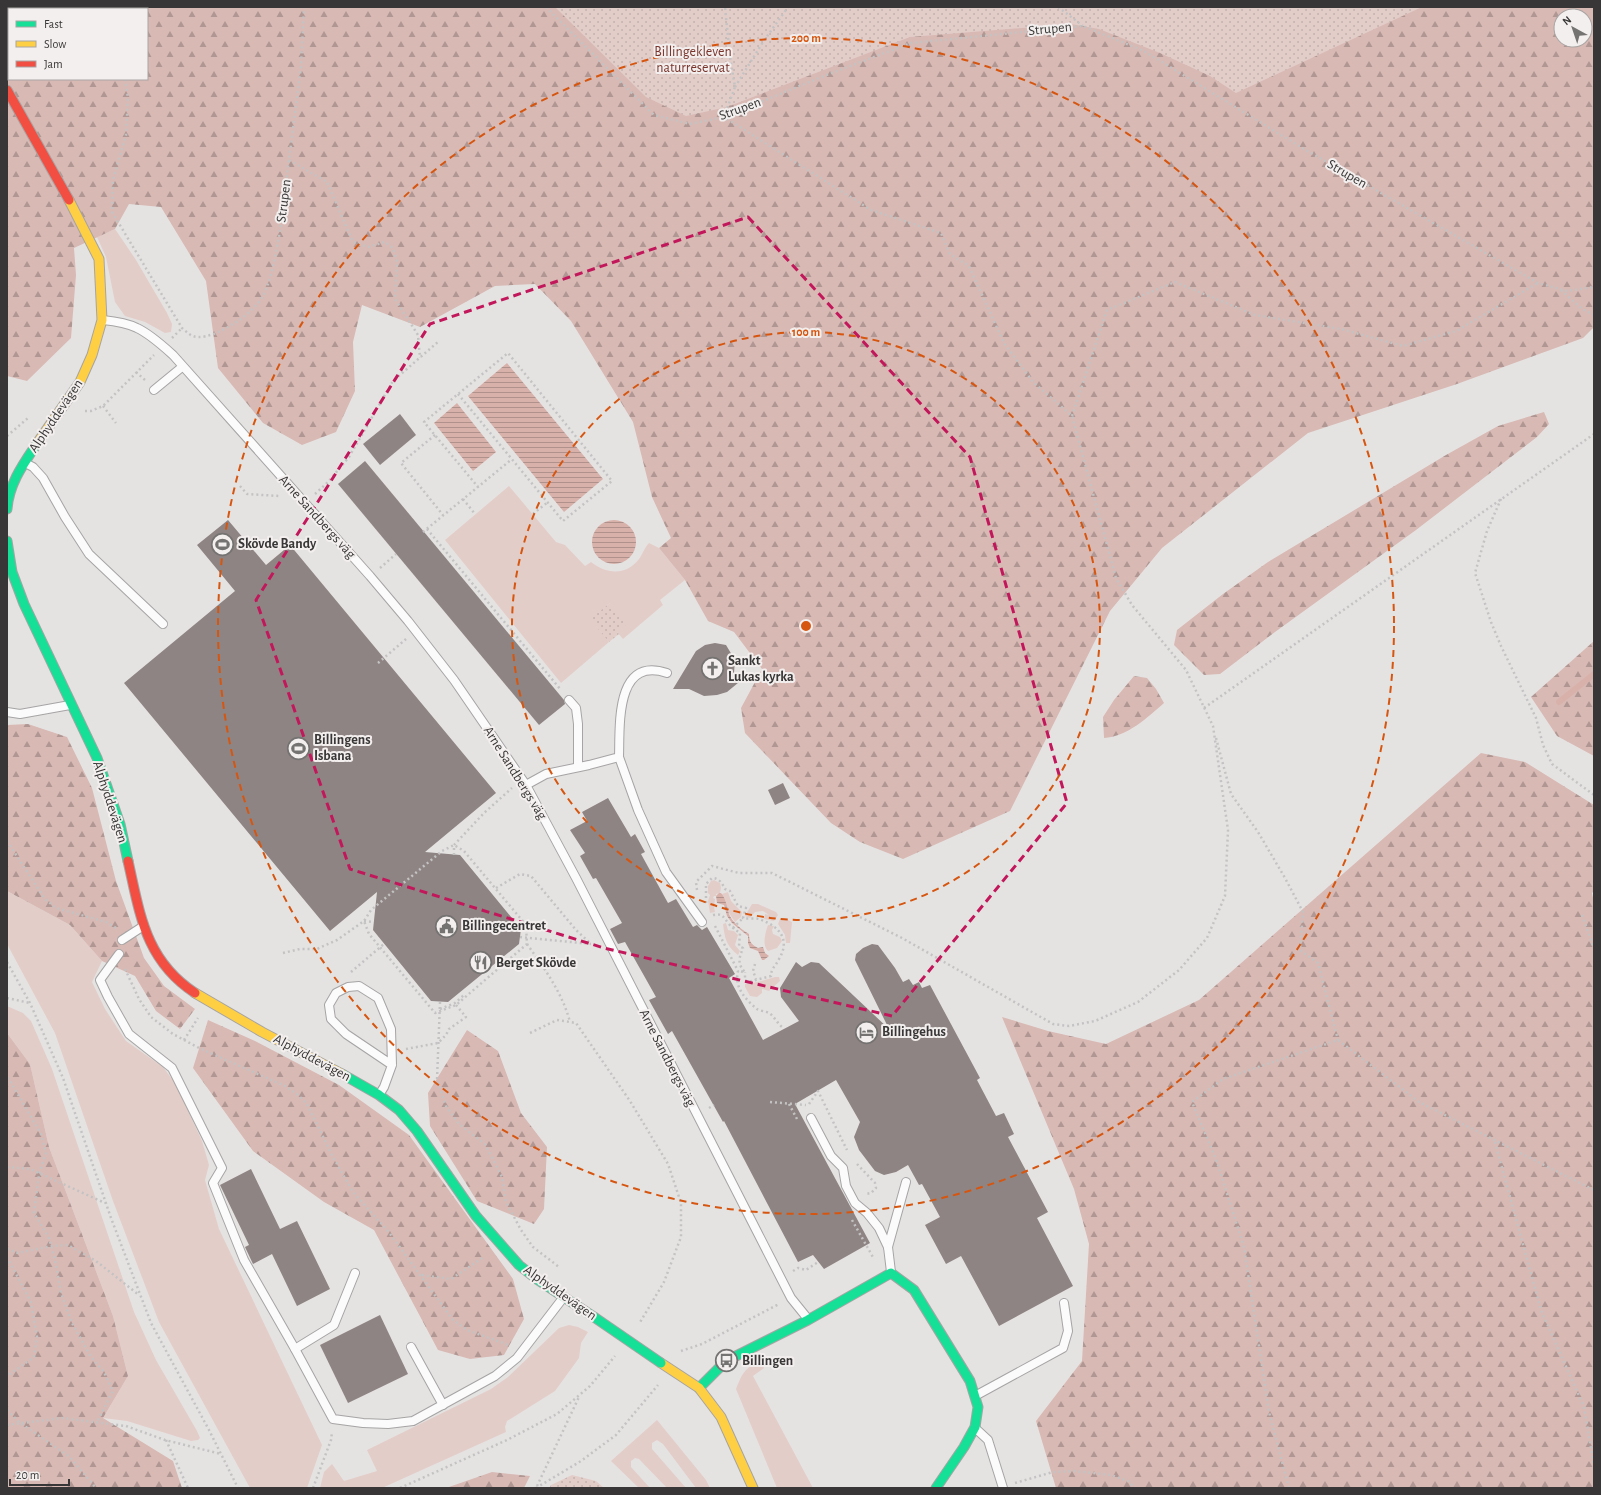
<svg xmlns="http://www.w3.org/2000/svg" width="1601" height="1495" font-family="'Alegreya Sans',sans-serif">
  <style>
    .grass { fill: #e3cdc9 }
    .forest { fill: url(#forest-firs); fill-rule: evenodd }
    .park { fill: url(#park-dots) }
    .water { fill: url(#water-rules) }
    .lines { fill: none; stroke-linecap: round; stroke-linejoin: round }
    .stream { stroke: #d8b1aa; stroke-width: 6 }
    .building { fill: #8e8483 }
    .lane-casing { stroke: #a6a4a4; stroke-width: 10 }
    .fast-casing { stroke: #a6a4a4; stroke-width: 11 }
    .slow-casing { stroke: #a6a4a4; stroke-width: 11 }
    .jam-casing { stroke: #a6a4a4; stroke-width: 11 }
    .path { stroke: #c4c3c3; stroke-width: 2.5; stroke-dasharray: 2 3; stroke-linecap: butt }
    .lane { stroke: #fbfbfb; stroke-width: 8 }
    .fast { stroke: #16e098; stroke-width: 9 }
    .slow { stroke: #ffcf43; stroke-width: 9 }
    .jam { stroke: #f24e42; stroke-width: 9 }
    .fast-bridge-casing { stroke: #a6a4a4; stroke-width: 11; stroke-linecap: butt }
    .fast-bridge { stroke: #16e098; stroke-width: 9 }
    .marked { fill: none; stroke: #c2185b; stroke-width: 3; stroke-dasharray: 8 5; stroke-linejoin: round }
    .ring { fill: none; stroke: #d65610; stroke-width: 2; stroke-dasharray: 7 5 }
    .labels { text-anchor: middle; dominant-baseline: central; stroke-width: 4; stroke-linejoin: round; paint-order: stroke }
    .street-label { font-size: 14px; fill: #383636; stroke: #f3efee }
    .park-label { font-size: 14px; fill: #78342b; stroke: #f3efee }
    .poi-label { font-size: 14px; font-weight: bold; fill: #383636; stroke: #f3efee; text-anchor: start }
    .centre { fill: #d65610; stroke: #f3efee; stroke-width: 2 }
    .ring-label { font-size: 12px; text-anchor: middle; font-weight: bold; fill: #d65610; stroke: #f3efee; stroke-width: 4; stroke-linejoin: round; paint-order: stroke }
  </style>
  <defs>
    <pattern id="forest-firs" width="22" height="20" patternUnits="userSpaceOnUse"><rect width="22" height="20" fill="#d8b9b4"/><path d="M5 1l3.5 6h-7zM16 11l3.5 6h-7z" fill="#b09793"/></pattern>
    <pattern id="park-dots" width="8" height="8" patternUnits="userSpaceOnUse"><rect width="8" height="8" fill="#e3cdc9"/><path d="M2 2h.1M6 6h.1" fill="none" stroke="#c4b1ad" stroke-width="1.8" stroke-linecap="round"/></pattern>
    <pattern id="water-rules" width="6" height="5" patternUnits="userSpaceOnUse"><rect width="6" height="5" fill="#d8b1aa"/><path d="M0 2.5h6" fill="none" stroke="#b0918b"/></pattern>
  </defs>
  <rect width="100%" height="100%" fill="#e5e3e2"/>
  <g class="grass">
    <path d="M115,229l21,31 31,53 5,11 -1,8 -6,1 -20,-11 -20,-6 -10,-14 -9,-45 -9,-20z"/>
    <path d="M509,486l47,56 9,3 20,21 6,-4c15,12 35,14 48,-3 4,-5 5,-11 10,-16l10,5 26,32 -25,20 3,5 -40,34 -6,-7 -7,-29 -19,16 18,23 -48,41 -116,-143z"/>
    <path d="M714,880l6,3 1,5 -1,5 -4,1v2h-2l-1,2 2,1 -1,8 1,5 -5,1 -2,-12 2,-6 -2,-2v-7l3,-5z"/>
    <path d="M7,891l63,34 32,36 -10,21 13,27 21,32 37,26 12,16 27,58 7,24 -4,15 14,49 103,216 -15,43h-57l-91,-166 -46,-121 -58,-168 -48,-89z"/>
    <path d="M728,892l3,9 11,11 -1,5 -6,5 -6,-9 -7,-19z"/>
    <path d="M752,904h6l18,8 2,3 -4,6 -10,-2 1,-5 4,1 -6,-4 -8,1 -5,6 -5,-2z"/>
    <path d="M784,918l8,4 -2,21h-4l-1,-8 -7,-11 2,-5z"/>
    <path d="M726,923l2,7 6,1 4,4 -3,10 5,6 -2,4c-12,-10 -13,-16 -15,-31z"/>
    <path d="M768,925l6,1 -2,4 1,4 7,3 2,4 -5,7 -9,3c-6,-5 -3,-18 0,-26z"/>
    <path d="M775,977h4l1,4 -11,10 -7,-2v4l-5,4 -7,-1 -5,-9v-3c11,-1 20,-4 30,-7z"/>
    <path d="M7,1006l16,7 8,8 21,48 82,243 22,48 41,71 3,7 -2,2 -7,1 -64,-20 -24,-3 25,-42 -15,-60 -64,-169 -19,-83 -23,-31z"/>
    <path d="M569,1325l9,2 10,5 -7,11 -2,15 -24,33 -48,30 -2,6 1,5 -124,56h-62l4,-16 8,-8 12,17 33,-10 -10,-21 124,-61 17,-12 51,-49z"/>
    <path d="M760,1361l4,7 -11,8 60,112h-36l-41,-99c7,-17 8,-20 24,-28z"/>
    <path d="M657,1420l49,60 4,8h-14l-33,-44 -6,-4 -5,3v6l34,39h-19l-28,-29 -4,-1 -4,3v6l19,21h-11l-28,-27z"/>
  </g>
  <g class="forest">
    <path d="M7,7h1587v320l-11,11 -126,46 -149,49 -146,115 -52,63 -100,200 -107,48 -43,-17 -29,-19 -86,-90 -4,-25 21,-39 -28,-37 -26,-11 -23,-41 -26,-32 12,-10 -19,-41 -19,-75 -62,-101 -36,-37 -40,2 -75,41 -58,-22 -9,37 2,49 -19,41 -34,13 -39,-22 -45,-55 -12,-87 -45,-74 -32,-3 -14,25 -41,19 2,27 -5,63 -44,43 -20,-5zM9,9h138v70h-138zM1561,16h24v24h-24z"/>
    <path d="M1544,412l5,12 -12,13 -121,93 -141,102 -55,42 -16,1 -30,-30 3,-15 46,-36 45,-32 178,-107 52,-29z"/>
    <path d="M1594,641v79l-1,2 1,6v28l-37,-20 -26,-39z"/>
    <path d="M1134,676l13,2 9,11 8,14c-16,14 -37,34 -60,35l-1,-21 11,-17z"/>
    <path d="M28,724l39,13 25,51 24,93 28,77 20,28 31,23 -15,20 -24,-18 -21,-35 -33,-15 -32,-36 -63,-34v-166z"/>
    <path d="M1481,753l44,9 69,43v86l-2,2 2,10v585h-538l-20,-67 46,-60 7,-117 -15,-55 -72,-172 46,14 58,13 93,-44z"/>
    <path d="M208,1020l47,21 84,44 70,50 104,144 11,40 -20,36 -34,4 -32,-9 -64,-120 -50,-28 -71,-51 -60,-83z"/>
    <path d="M467,1030l31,21 23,62 26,34 -3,62 -10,15 -57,-23 -47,-75 -2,-33z"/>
    <path d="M7,1033l23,31 19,83 64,169 15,60 -25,42 70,43 9,27h-175z"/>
    <path d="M492,1472l38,4 -6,12h-78z"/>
  </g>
  <g class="park">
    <path d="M555,7h867l-186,86 -26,-17 -50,-23 -61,-24 -28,-5 -161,13 -183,70 -41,9 -40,-19z"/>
    <path d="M610,603l17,21 -10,8 2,2 -10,8 -19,-23z"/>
    <path d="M572,1475l24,6 8,7h-55l2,-3z"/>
  </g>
  <g class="water">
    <path d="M507,363l96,116 -39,33 -96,-116z"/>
    <path d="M457,403l39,49 -23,19 -39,-48z"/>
    <circle cx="614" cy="542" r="22"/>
    <path d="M719,893h2c5,6 6,14 8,21 3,8 13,16 20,20 0,8 3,11 9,14l5,-1 2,6 4,3 -5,4h-2l-4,-9 -8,-3 -2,-5v-7l-16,-13 -5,-7 -3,-11 -7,-2 -1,-7z"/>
  </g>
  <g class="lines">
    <path class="stream" d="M1559,702l35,-28"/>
  </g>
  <g class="building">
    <path d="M400,414l16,21 -36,30 -17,-21z"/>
    <path d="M365,461l199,239 1,4 -26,21 -201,-241z"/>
    <path d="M228,520l38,45 24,-20 206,248 -71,59 35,3 61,74 -2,15 -71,58 -17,-1 -58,-71 4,-38 -47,39 -206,-248 111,-92 -38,-46z"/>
    <path d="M715,643l11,2 9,15 -1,13 10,5 -17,14 -10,3 -13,1 -15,-7h-16l23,-38 9,-6z"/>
    <path d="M783,783l7,15 -15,7 -7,-15z"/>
    <path d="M608,798l23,39 4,-3 10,18 -4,2 27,49 8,-4 17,28 4,-2 5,5 5,-3 28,47 -6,4 34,62 36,-19 -18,-24 -1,-9 16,-26 6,5 9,-5 8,1 70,66 -34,-69 1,-6 7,-6 9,-4 6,1 17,23 8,14 6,-3 4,6 6,-3 3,6 8,-3 50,93 -3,2 19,36 8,-3 10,21 -6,3 40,75 -11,6 36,68 -74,40 -38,-70 -15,8 -21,-39 15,-8 -18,-33 -3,1 -11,-20 -12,7 -12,3 -9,-4 -16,-21 -5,-13 6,-15 -24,-42 -41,24 75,139 -46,26 -11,-14 -15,7 -74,-141 -1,1 -51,-91 -4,3 -19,-34 7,-3 -31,-55 -7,2 -8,-15 12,-6 -26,-45 -3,1 -13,-23 5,-3 -15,-23 17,-9 -5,-9z"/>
    <path d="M251,1169l29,60 17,-8 33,68 -33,17 -25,-52 -19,10 -8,-17 4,-2 -29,-60z"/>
    <path d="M380,1315l28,59 -60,29 -28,-58z"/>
  </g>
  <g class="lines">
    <defs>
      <g id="lane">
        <path d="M103,320c10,1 24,3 34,8 13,6 26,18 36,27l197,221 38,45 46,59 72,105 50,93 215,420 17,21"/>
        <path d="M154,390l28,-23"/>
        <path d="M25,463l8,4 10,11 22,39 24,37 74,70"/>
        <path d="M569,700l7,8 2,16v43"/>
        <path d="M7,712l13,2 50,-9"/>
        <path d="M619,757l19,53 28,62 36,50"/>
        <path d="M526,785l20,-11 43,-9 30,-8c1,-32 -4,-101 48,-84"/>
        <path d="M122,940l20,-13"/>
        <path d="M119,954l-19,26 8,17 21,37 43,34 50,100 -9,15 31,77 51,89 38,70 30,4 25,1 25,-3 82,-45 22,-18 46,-60"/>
        <path d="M379,1095l5,-8 8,-22 -1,-36 -13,-31 -19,-12 -11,1 -12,6 -7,12 2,14 15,15 46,31"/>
        <path d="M811,1118l20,38 12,12 3,18 9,17 12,10 12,15 9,19 3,25"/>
        <path d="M888,1247l18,-65"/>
        <path d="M411,1347l32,58"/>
        <path d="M295,1349l39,-24 21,-52"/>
        <path d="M975,1396l88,-48 5,-17 -4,-28"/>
        <path d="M975,1428l13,12 15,48"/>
      </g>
      <g id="fast">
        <path d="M7,509c2,-26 17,-46 31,-67"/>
        <path d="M7,541l5,31 12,32 73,154 23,66 8,37"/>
        <path d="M342,1074l37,21 20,15 18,21 59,85 43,49 19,15 56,37"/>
        <path d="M699,1388l27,-27 82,-41 83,-47 23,17 56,91 8,26 -3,20 -11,20 -28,41"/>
      </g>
      <g id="slow">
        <path d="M38,442l42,-60 12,-27 10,-35 -3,-61 -30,-59"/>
        <path d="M195,993l67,39 80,42"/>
        <path d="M661,1363l38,25 22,29 32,71"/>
      </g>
      <g id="jam">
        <path d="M7,90l62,110"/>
        <path d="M128,861c12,53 17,99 67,132"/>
      </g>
    </defs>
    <use href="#lane" class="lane-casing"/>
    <use href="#fast" class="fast-casing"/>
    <use href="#slow" class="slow-casing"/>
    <use href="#jam" class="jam-casing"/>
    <g class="path">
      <path d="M100,7l1,2"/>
      <path d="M546,7l108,108 36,9 34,-7 100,-41 87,-33 172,-17 61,25 155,95 239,137 29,8 27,-4"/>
      <path d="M1058,7l25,19"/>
      <path d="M125,79l3,19 -2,37 -13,45 -1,32 70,116c5,4 9,9 16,9 19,1 56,-24 65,-41 9,-19 12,-39 16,-59l22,-170 3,-60"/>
      <path d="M735,87l28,-45 25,-35"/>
      <path d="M289,160l38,22 26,60 15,5 17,-5 8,6 4,14 -2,37 23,36 2,23"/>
      <path d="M1561,290l21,19 12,6"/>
      <path d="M172,338l10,-10"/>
      <path d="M136,372l9,8"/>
      <path d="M458,394l105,127 49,-40 -104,-128 -84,69 54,65"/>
      <path d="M103,406l13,17"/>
      <path d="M85,411h6l12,-5 51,-51"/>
      <path d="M1072,416l35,-106 68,-28 80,33 86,14 62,17 53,-15 82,-48"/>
      <path d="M435,435l-34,28 42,52"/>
      <path d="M7,436l21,-18"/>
      <path d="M240,486l7,8 32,2"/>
      <path d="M315,494l13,-12 21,-25 44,-76 46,-40"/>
      <path d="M463,499l12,15"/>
      <path d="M1501,499l-14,32 -12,42 16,49 10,24 35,72 7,27 9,19 42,31"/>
      <path d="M533,514l15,-12"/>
      <path d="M427,529l134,161"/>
      <path d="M423,532l89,-73"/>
      <path d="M380,568l16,-14"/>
      <path d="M378,663l28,-24"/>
      <path d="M1204,708l390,-274"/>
      <path d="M1216,738l15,56 27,38 27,46 18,34 -3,38 18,13 20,77"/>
      <path d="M7,841l38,58 11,9 50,14 10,6"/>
      <path d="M454,855v-10l30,-32 28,-25"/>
      <path d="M496,888l24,-14 11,2 45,54 15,14"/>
      <path d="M697,890l-1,-8 16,-16 27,7h33l130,65 151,86 16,2 26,-5 43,-19 41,-32 28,-32 18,-42 3,-66 -15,-104 -27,-56 -54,-65 -16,-27 -44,-162 -39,-34 -29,-39 -35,-77 -19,-12 -9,-21 -70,-23 -147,-93 11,-30 -5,-30 -5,-50"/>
      <path d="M706,903v-19l6,-6c7,0 10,5 13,11l5,2 8,15 8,2 -3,10c5,1 12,0 16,1 20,7 32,20 20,40 -3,7 -8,9 -8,17l-23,6 -3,-2v-8"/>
      <path d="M713,915c10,-2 10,2 16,9 3,4 7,6 11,9l-1,13 4,2c-4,10 -6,16 2,24l-7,-1"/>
      <path d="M1582,915l12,33"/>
      <path d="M364,921l10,1"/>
      <path d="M715,926l23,45c-4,16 7,28 19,38 3,2 8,2 12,4 5,3 8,10 13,14"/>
      <path d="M733,928l10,-10"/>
      <path d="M520,937l71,7"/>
      <path d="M527,944c17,24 35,48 43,78"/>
      <path d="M283,953l17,-4h17l20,-9 27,-19 7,-11 71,-59 12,-6 10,6 62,74 1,19 -71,61 -21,8 -66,-79 -5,-13"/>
      <path d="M7,962l23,41 33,75 48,140 40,105 58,107 29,58"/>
      <path d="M755,964l-2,7 3,8"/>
      <path d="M125,969l14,30 12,18 22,17 26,14 86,38 12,8 10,10 26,53 20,35 35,39 65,89 14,10 39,14 2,3"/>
      <path d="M351,972l33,-28"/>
      <path d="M7,998l23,5"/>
      <path d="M440,1002l-3,78 9,26 13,18 26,20 17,33 4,25 15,28 12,17 26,20"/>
      <path d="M440,1009l15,-6 9,-8"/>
      <path d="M530,1033l27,-13 19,3 54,78 38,63 13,39v34l-17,45 -25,42"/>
      <path d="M184,1040l14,-22"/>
      <path d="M406,1049l32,-6 8,-8 3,-6 17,-12 -10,-12"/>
      <path d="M7,1078l2,1 32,55 5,19 -7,21 -5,39 15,25 6,21 6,34 11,30 19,34 13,15 9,19 -16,31"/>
      <path d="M770,1102l36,3"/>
      <path d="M789,1104l8,15"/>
      <path d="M809,1104l9,-13 29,59"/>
      <path d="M709,1108l5,-3"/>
      <path d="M1495,1142l46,168 43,97 10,59"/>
      <path d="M857,1164l18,19 1,5 -5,5 -5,1"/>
      <path d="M7,1167l23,2 75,34"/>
      <path d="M852,1220l22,39"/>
      <path d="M7,1249l11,4 33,-7 17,-1 28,16 43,34"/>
      <path d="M7,1257l24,45 6,35 -3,20 -27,19"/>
      <path d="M793,1271l5,-3 8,2 12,-8"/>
      <path d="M422,1275l29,4 33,-22"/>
      <path d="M681,1351l21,-7 77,-40"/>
      <path d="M7,1410l13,13 49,33 27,32"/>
      <path d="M7,1425l55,-7 64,8 39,14 56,14"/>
      <path d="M166,1440l22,48"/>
      <path d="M1015,1483l38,-11 21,-1 37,4 17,6 7,7"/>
      <path d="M537,1486l42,-89"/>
      <path d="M313,1488l18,-48 1,-8"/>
      <path d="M400,1488l107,-48 50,-26 33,-28 25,-30"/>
      <path d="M536,1488l45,-27 35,-26 42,-50"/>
      <path d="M1289,1488l-20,-76 -25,-165 -27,-85 -25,-60 31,-23 115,-39 81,62 175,88"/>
    </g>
    <use href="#lane" class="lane"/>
    <use href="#fast" class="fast"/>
    <use href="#slow" class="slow"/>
    <use href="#jam" class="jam"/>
    <defs>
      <path id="fast-bridge" d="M594,1317l67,46"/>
    </defs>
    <use href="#fast-bridge" class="fast-bridge-casing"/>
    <use href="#fast-bridge" class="fast-bridge"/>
  </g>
  <path class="marked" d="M748,217l222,240 97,346 -175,213 -288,-68 -254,-79 -94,-269 174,-276z"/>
  <g class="ring">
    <circle cx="806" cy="626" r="294"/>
    <circle cx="806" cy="626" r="588"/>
  </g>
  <defs>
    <symbol id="stadium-ring" viewBox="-11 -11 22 22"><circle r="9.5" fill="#f3efee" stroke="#757372" stroke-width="1.5"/><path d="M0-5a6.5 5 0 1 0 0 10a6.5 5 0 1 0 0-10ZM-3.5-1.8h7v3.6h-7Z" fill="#757372"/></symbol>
    <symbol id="church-ring" viewBox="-11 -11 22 22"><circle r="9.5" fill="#f3efee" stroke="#757372" stroke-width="1.5"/><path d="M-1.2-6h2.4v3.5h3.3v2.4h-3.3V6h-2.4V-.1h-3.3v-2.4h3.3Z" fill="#757372"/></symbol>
    <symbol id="civic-ring" viewBox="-11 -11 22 22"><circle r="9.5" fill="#f3efee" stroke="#757372" stroke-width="1.5"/><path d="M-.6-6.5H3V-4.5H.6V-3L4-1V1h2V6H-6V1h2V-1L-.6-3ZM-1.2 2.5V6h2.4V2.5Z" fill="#757372"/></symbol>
    <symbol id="restaurant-ring" viewBox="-11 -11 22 22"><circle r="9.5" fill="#f3efee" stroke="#757372" stroke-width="1.5"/><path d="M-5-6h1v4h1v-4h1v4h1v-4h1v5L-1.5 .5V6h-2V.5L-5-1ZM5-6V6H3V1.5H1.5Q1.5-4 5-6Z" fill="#757372"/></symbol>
    <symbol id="hotel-ring" viewBox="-11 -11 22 22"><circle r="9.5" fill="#f3efee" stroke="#757372" stroke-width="1.5"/><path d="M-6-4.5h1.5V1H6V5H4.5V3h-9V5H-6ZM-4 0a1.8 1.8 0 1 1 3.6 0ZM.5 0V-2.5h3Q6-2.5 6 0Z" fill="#757372"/></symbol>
    <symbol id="bus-ring" viewBox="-11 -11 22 22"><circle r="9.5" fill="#f3efee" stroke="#757372" stroke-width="1.5"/><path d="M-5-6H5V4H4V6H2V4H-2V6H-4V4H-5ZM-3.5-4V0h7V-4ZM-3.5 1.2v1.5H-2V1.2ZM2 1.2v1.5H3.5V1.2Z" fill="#757372"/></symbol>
  </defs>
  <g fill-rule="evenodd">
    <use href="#stadium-ring" x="210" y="532" width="25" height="25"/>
    <use href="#church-ring" x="700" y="656" width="25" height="25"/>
    <use href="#stadium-ring" x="286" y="736" width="25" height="25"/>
    <use href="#civic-ring" x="434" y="914" width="25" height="25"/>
    <use href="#restaurant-ring" x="468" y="950" width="25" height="25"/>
    <use href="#hotel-ring" x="854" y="1020" width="25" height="25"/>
    <use href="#bus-ring" x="714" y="1348" width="25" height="25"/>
  </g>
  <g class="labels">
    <g class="street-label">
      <text transform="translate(1050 29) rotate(-6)">Strupen</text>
      <text transform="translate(740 109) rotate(-20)">Strupen</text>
      <text transform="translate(1347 174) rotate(30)">Strupen</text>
      <text transform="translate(284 201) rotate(-83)">Strupen</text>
      <text transform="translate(56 416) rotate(-56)">Alphyddevägen</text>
      <text transform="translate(317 517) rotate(48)">Arne Sandbergs väg</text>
      <text transform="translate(515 773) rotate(58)">Arne Sandbergs väg</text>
      <text transform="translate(110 802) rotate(72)">Alphyddevägen</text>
      <text transform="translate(312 1058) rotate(28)">Alphyddevägen</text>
      <text transform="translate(667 1058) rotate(63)">Arne Sandbergs väg</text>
      <text transform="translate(560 1293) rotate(35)">Alphyddevägen</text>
    </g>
    <g class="park-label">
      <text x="693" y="52">Billingekleven<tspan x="693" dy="16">naturreservat</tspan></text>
    </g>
    <g class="poi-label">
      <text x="238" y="544">Skövde Bandy</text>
      <text x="728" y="661">Sankt<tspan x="728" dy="16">Lukas kyrka</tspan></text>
      <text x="314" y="740">Billingens<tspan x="314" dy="16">Isbana</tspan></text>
      <text x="462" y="926">Billingecentret</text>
      <text x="496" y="963">Berget Skövde</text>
      <text x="882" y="1032">Billingehus</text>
      <text x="742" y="1361">Billingen</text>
    </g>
  </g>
  <circle cx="806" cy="626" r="6" class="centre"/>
  <g class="ring-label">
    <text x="806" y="42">200 m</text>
    <text x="806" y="336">100 m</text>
  </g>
  <rect width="1601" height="1495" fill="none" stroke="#383636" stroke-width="16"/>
  <rect x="8" y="8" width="140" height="72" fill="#f3efee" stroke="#a8a5a4"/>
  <rect x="16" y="21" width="20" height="6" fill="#16e098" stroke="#a8a5a4"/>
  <text x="44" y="28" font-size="12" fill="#383636">Fast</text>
  <rect x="16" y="41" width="20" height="6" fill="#ffcf43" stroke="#a8a5a4"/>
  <text x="44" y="48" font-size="12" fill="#383636">Slow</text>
  <rect x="16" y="61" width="20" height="6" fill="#f24e42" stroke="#a8a5a4"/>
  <text x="44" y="68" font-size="12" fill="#383636">Jam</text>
  <g transform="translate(1573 28) rotate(320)"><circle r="19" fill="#f3efee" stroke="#a8a5a4"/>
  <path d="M0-3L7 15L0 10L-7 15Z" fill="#757372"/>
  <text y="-6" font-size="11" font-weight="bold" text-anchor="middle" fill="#383636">N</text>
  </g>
  <path d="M10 1479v6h59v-6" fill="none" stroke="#383636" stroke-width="2"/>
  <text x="16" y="1479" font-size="12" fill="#383636" stroke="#f3efee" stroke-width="3" paint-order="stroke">20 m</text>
</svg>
